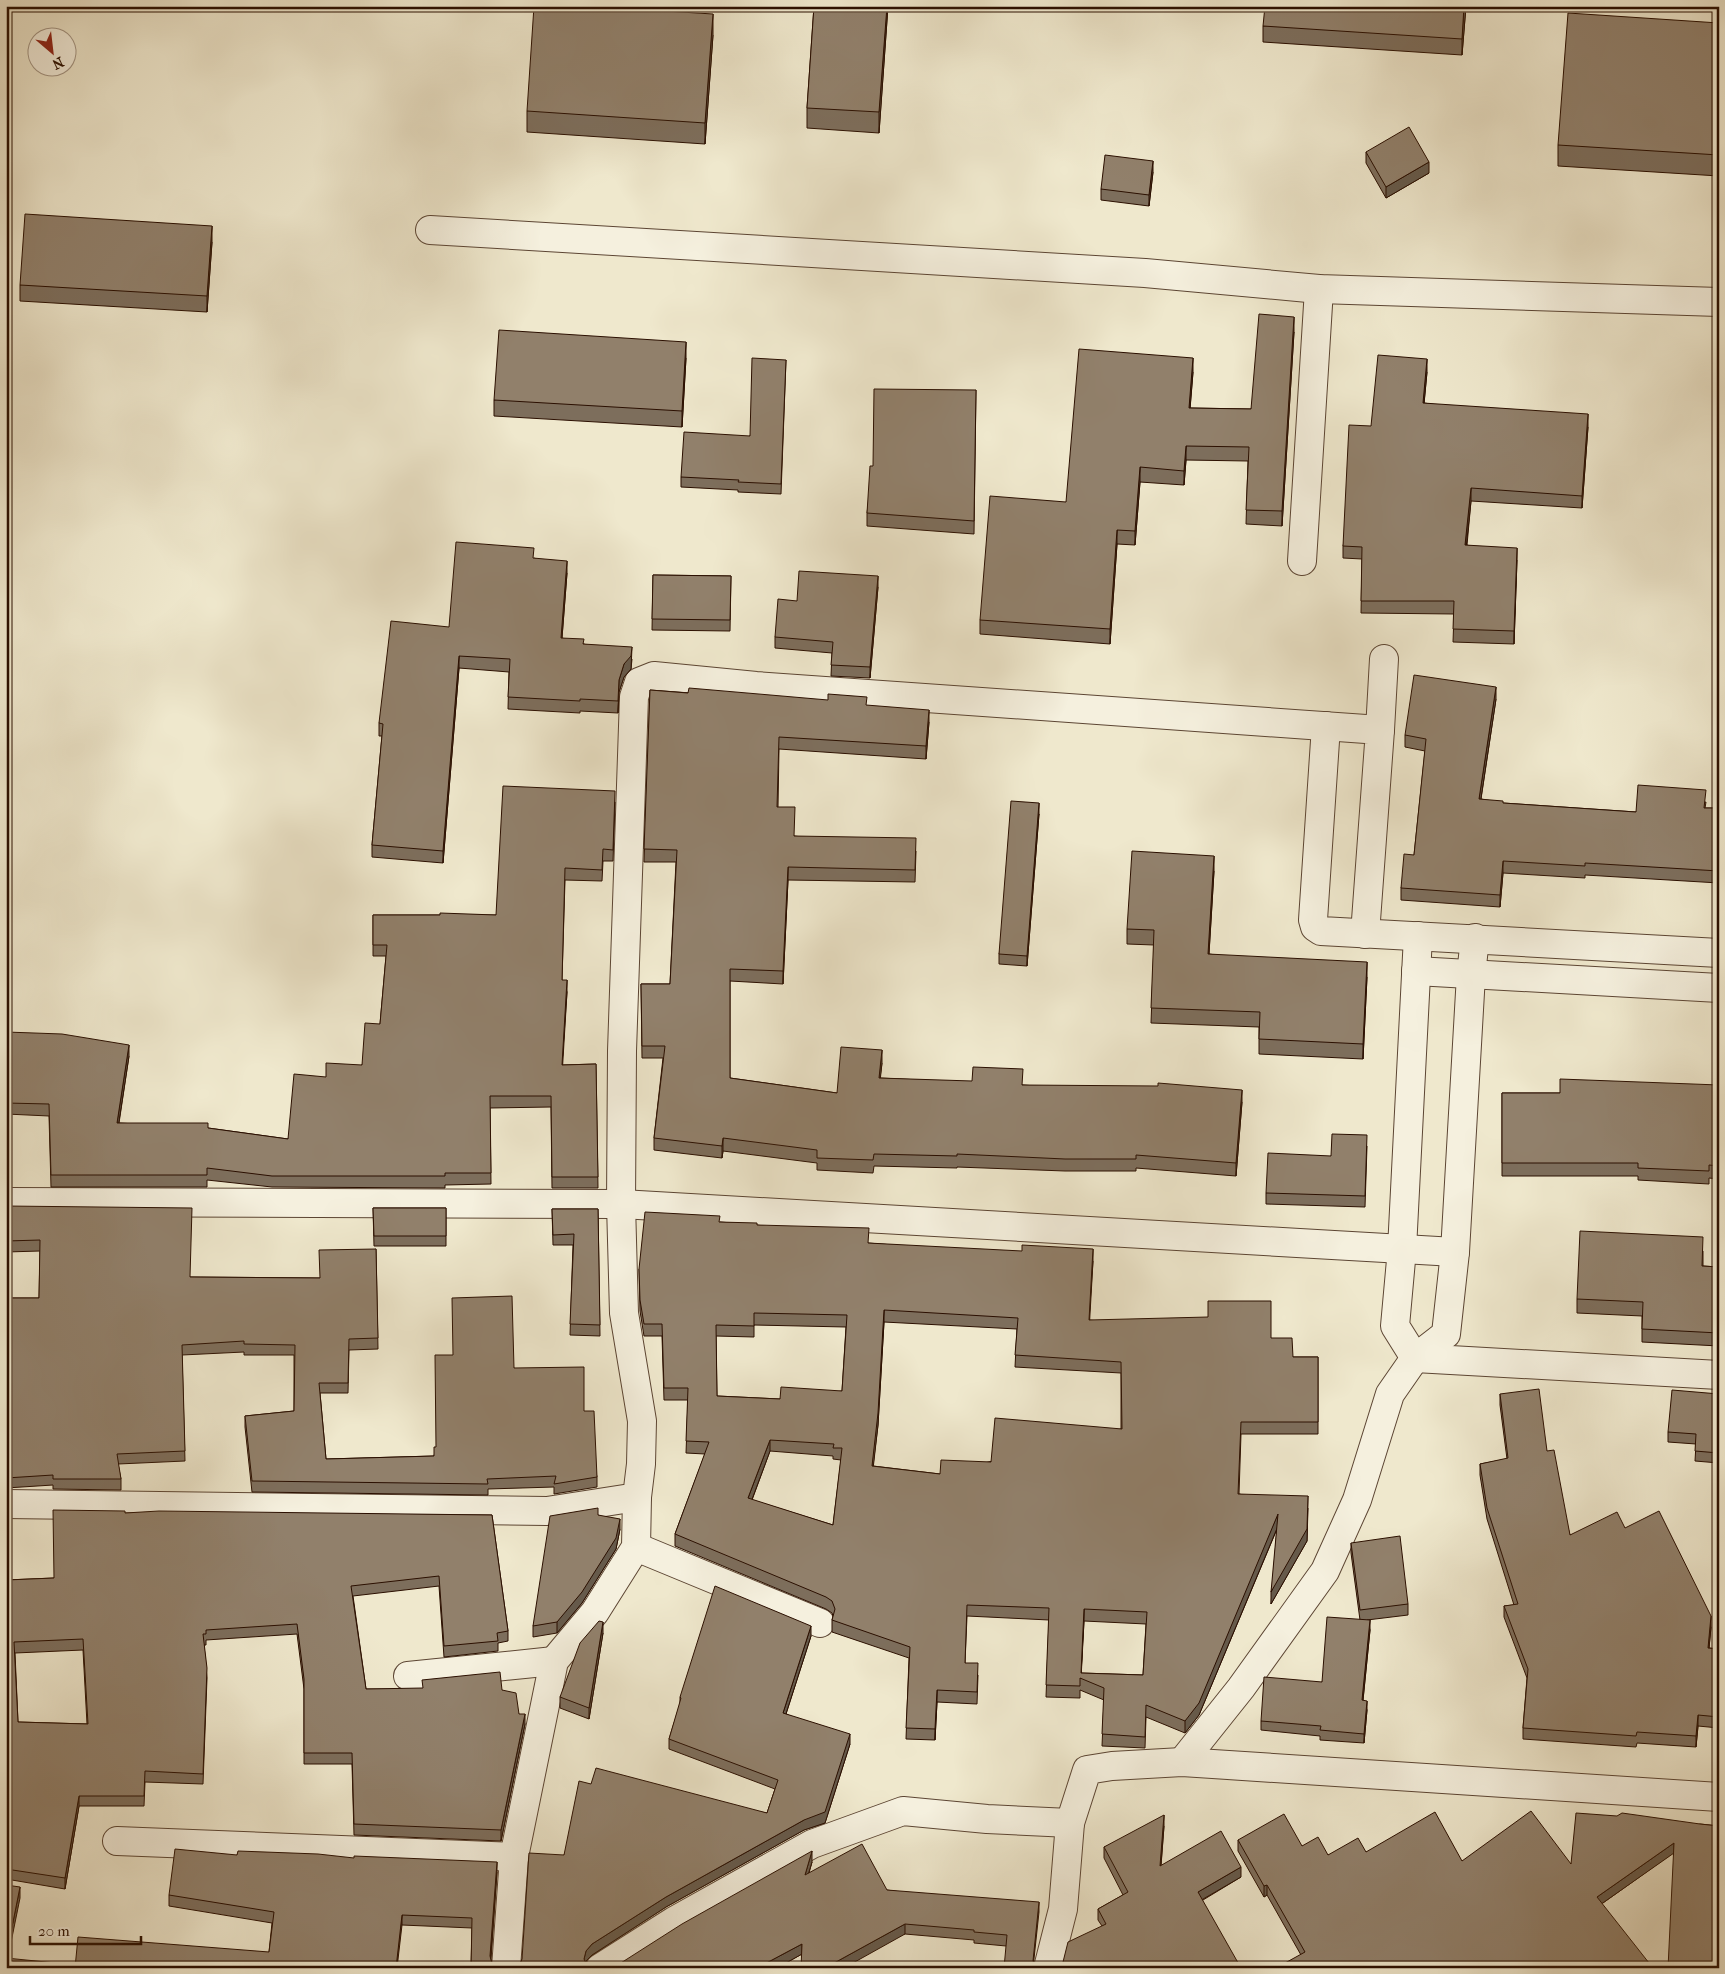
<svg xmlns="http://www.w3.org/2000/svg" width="1725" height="1974" font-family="'IM FELL French Canon',serif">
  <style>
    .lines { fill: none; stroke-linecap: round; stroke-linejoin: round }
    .street-casing { stroke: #5c4533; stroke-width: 30 }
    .street { stroke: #f5f0de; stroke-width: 28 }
    .wall { fill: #7d6e5c; stroke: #2b0f00; fill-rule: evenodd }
    .shaded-wall { fill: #665a4b; stroke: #2b0f00 }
    .building { fill: #91806b; stroke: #2b0f00; fill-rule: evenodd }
  </style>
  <rect width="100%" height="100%" fill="#efe8cd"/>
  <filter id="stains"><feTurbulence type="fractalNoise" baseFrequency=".004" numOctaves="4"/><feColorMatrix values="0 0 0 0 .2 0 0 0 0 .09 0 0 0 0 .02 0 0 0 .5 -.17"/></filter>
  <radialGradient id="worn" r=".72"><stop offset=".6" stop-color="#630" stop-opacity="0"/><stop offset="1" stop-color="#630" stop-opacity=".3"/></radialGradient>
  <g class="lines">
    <defs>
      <g id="street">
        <path d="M430,230l715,43 174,16 400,13"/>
        <path d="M1302,561l17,-272"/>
        <path d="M1326,726l-13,194 2,7 6,4 398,22"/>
        <path d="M1380,730l4,-71"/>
        <path d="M1416,971l303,17"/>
        <path d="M6,1202l615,2 834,48"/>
        <path d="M1415,1358l-20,-32 7,-77 16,-313"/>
        <path d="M1415,1358l304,17"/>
        <path d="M6,1504l541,7 90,-14 4,-33 1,-43 -18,-108 -3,-109 1,-153 12,-354 5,-15 15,-6 102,10 624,44 -15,204"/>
        <path d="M636,1547l184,76"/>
        <path d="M408,1676l146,-15"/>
        <path d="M1182,1762l59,-74 84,-117 32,-71 33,-106 25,-36 31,-24 9,-82 16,-277 4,-37"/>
        <path d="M117,1841l397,16"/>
        <path d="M506,1968l8,-111 40,-196 41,-49 41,-65 1,-50"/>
        <path d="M600,1968l74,-47 138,-77 91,-33 84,8 83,4"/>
        <path d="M1048,1968l15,-59 7,-86 17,-53 25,-4 70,-4 537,35"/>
      </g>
    </defs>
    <use href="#street" class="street-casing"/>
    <use href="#street" class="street"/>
  </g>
  <g class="wall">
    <path d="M814,6h74l-9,127 -72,-5v-20z"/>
    <path d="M1466,6l-4,49 -199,-13v-16z"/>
    <path d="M1719,23v153l-161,-10v-21z"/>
    <path d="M713,35l-8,109 -178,-12v-21z"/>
    <path d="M1366,152l63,21 -43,25 -20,-35z"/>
    <path d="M1153,172l-4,34 -48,-6v-11z"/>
    <path d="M212,242l-5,70 -187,-11v-16z"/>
    <path d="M1294,332l-12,194 -36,-2 2,-63 -62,-1 -2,25 -44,-3 -5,63 -18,-1 -7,100 -130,-10v-14l86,-118 127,-130 -3,36 61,1z"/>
    <path d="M686,358l-4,69 -188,-11v-16z"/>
    <path d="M786,360l-5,134 -43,-2v-2l-57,-3v-10l69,-41z"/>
    <path d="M1427,372l-3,31 164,24 -6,81 -111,-7 -4,44 50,15 -3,84 -61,-2 1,-28 -93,-1 1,-54 -19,-1v-12l28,-120z"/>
    <path d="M976,390l-2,144 -107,-8v-13l6,-47z"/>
    <path d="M534,558l33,15 -5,65 22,6 48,15 -1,10 -7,8 -5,15 -1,21 -38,-2v2l-72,-4 1,-37 -50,-4 -16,195 -71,-6v-12l10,-109h-3v-13l70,-96z"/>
    <path d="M653,575l78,1 -1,55 -78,-1z"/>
    <path d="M878,587l-8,91 -39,-2 1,-23 -57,-5v-11l22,-36z"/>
    <path d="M650,690l217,16 62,16 -3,37 -147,-10 -1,58 16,29 122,15 -1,31 -127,-2 -5,104 -53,-3v97l107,15 45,-30 -2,15 143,7 219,17 -6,74 -100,-8v3h-71l-108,-4v1l-83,-2 -1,7 -56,-3v-7l-94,-12 -1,7 -68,-8v-12l9,-80h-21l-1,-74h29l6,-122h-32z"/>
    <path d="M1496,699l-15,100 22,4 133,9 70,-10 -1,6h14v75l-134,-8v3l-82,-5 -3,34 -99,-7v-12l13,-33 11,-104 -20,-4v-12z"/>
    <path d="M615,802l-2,59h-10l-1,20 -37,-1 -3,100 5,12 -5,73 34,-1 2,124h-46l-1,-81 -61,1 1,76 -46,1v3l-173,-1 -65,-7v7h-156l-2,-71 -43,-2v-82l123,24 -10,67 89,5 80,11 38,-62 36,-12 18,-41 6,-68h-13v-41h123z"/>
    <path d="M1039,814l-12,152 -28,-2v-10z"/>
    <path d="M1214,871l-5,83 158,23 -4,82 -104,-5v-27l-108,-4 3,-78 -27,-1v-15z"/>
    <path d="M1719,1085v94l-10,-1v6l-71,-4v-4h-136v-83h58z"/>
    <path d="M1367,1146l-2,61 -99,-3v-11l65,-37z"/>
    <path d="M6,1206l184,71 130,1 56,-29 2,100 -29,1 -1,43h-28l6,66 108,-3 2,-9 78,-79 70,43 13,66v10l-43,7v-7l-66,2v6l-236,-3 -7,-65v-11l49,-5v-56h-50v-3l-62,3 3,106 -67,3 3,15v11l-68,-1v-4l-47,3v-190h33l1,-47 -34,1z"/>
    <path d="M373,1208h73v38h-72z"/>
    <path d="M552,1209h46l2,127 -30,-1 3,-90h-20z"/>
    <path d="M720,1222l37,3 111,18 225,18 -4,59 182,18 22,19h25v77h-77l-2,60 69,14 -1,33 -36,63 6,-75 -78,186 -14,18 -39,-16 -1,31 -43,-2 2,-46 -24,-10v8l-34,-1 3,-77 -82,-4 -2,47 13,12 -1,29 -40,-2 -2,38 -29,-1 3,-81 -77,-26v-12l1,-4 -1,-3 -6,-4 -151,-63v-12l30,-80 -19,-1 2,-53h-24l-2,-64h-18l-4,-25 -1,-42zM884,1322l133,7 -2,38 106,6v56l-181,45 -67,-8 5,-41zM754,1325l92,2 -4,64 -62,8 -63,-3 -1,-60 38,1zM770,1451l63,5v3l8,1 -8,65 -81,-25zM1084,1621l62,3 -3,51 -62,-2z"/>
    <path d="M1703,1251v15l16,1v79l-77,-4v-26l-65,-3v-14z"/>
    <path d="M1500,1394l47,57 23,84 55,-7 86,99 -2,21 10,1v79l-21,-2 -2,21 -59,-4 -1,4 -113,-8v-11l4,-50 -23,-61v-11l10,-1 -27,-86 -7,-44v-11l27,-5 -7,-54z"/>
    <path d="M1719,1394v69l-24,-2 1,-17 -28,-2v-10z"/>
    <path d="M125,1513l367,2 16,116v10l-10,2v8l-54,6 -5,-71 -86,10 13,93 136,1 17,24 6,10 -24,117 -147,-6 -2,-71h-48v-75l-7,-55 -91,6v5h-2l3,33 -4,106 -58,-2 -1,24h-65l-14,83 -59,-10v-299l48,-2zM83,1650l4,74 -69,-2 -3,-69z"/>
    <path d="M598,1515l22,14 -4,20 -34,54 -25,30 -24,4v-11z"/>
    <path d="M1351,1543l57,61v11l-41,5 3,10 -7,70 4,10 -3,33 -44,-3v-4l-59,-6v-9l61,-39 38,-62 -9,-67z"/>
    <path d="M603,1633l-14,86 -29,-11v-11z"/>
    <path d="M811,1636l-25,78 64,30 -25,79 -21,7 -138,77 -74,48 -6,6 1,5 -68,1 45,-112 27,-71 176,29 8,-24 -106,-40v-10l11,-35v-7z"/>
    <path d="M1700,1824l19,2v142l-46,-115 -70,50 -302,52 -34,-60 -3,2 -26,-46v-11l64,6 26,9 38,-3 96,9 109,3z"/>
    <path d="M1164,1826l-3,40 80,11 -38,23 -101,26 -4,-6v-11l25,-14 -19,-37v-11z"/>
    <path d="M237,1855l260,17 -6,87 1,5 -21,4 1,-40 -70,-3 -133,27 3,-29 -103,-17v-11z"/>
    <path d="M812,1862l-3,11 78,17 152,22 -33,34 -32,-3v-3l-69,-6 -103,20 -25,14z"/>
  </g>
  <g class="shaded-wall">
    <path d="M887,6h1l-9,127v-21z"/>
    <path d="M1464,6h2l-4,49v-16z"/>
    <path d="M713,14v21l-8,109v-21z"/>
    <path d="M1153,161v11l-4,34v-11z"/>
    <path d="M1429,162v11l-43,25v-11z"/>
    <path d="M212,226v16l-5,70v-16z"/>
    <path d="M1294,317v15l-12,194v-15z"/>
    <path d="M686,342v16l-4,69v-16z"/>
    <path d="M1193,358v14l-4,50v-14z"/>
    <path d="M1427,359v13l-4,43v-12z"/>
    <path d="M1588,414v13l-6,81v-12z"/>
    <path d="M1186,446v14l-2,25v-14z"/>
    <path d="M1140,467v15l-5,63v-14z"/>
    <path d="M1471,488v13l-6,57v-13z"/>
    <path d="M1117,530v14l-7,100v-15z"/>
    <path d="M1517,548v12l-3,84v-13z"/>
    <path d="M567,561v12l-6,77v-12z"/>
    <path d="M878,576v11l-8,91v-11z"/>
    <path d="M632,647l-1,22 -7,8 -5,15 -1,21 1,-33 5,-16z"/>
    <path d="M459,656v12l-16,195v-12z"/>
    <path d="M1496,687v12l-17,112v-12z"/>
    <path d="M929,710v12l-3,37v-13z"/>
    <path d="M1039,803v11l-12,152v-10z"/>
    <path d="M1214,856v15l-6,98v-15z"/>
    <path d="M1503,861v12l-3,34v-12z"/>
    <path d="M788,867v13l-5,104v-13z"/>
    <path d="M1367,962v15l-4,82v-15z"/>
    <path d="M567,980v12l-5,84v-11z"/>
    <path d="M129,1045v11l-12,78v-11z"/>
    <path d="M882,1050v13l-3,28v-13z"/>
    <path d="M1242,1090v12l-6,74v-13z"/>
    <path d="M723,1138v13l-1,7v-12z"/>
    <path d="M1093,1249v12l-4,71v-12z"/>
    <path d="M884,1310v12l-6,103 -6,53v-12z"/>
    <path d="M770,1440v11l-22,59v-12z"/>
    <path d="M1308,1496l-1,45 -36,63v-12z"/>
    <path d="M1278,1514v12l-79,189 -14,18v-12z"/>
    <path d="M620,1519v10l-4,20 -34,54 -25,30v-11z"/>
    <path d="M1084,1609v12l-3,58v-1z"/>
    <path d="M1711,1616v11l-3,32v-11z"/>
    <path d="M1370,1620v10l-8,80v-10z"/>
    <path d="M603,1622v11l-14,86v-11z"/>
    <path d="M811,1626v10l-28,87v-10z"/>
    <path d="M937,1690v12l-2,38v-11z"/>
    <path d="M1367,1701v9l-3,33v-9z"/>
    <path d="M525,1714v10l-24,117v-11z"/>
    <path d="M1698,1715v11l-2,21v-11z"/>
    <path d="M850,1734v10l-25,79 -21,7 -138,77 -74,48 -6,6 -1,7 -1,-9 2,-8 6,-7 74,-47 138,-77z"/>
    <path d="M79,1796v10l-14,83v-11z"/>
    <path d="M1164,1815v11l-4,51v-11z"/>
    <path d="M1674,1843v10l-77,54v-10z"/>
    <path d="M812,1851v11l-7,23v-10z"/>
    <path d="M497,1862v10l-7,95v-11z"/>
    <path d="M1241,1867v10l-43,25v-10z"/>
    <path d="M1267,1885v10l-3,2v-11z"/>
    <path d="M20,1887v11l-14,69v-10z"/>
    <path d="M1039,1902v10l-6,56v-7z"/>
    <path d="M402,1915v10l-5,43h-1z"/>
    <path d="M905,1924v10l-61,34h-19z"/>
    <path d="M802,1944v10l-25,14h-20z"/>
  </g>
  <g class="building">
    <path d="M534,6h51l128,8 -8,109 -178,-12z"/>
    <path d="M814,6h73l-8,106 -72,-4z"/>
    <path d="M1265,6h199l-2,33 -199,-13z"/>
    <path d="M1568,13l151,10v132l-161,-10z"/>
    <path d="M1409,127l20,35 -43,25 -20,-35z"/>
    <path d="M1105,155l48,6 -4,34 -48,-6z"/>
    <path d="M25,214l187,12 -5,70 -187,-11z"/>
    <path d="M1259,314l35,3 -12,194 -36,-1 3,-63 -63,-1 -2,25 -44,-4 -5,64 -18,-1 -7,99 -130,-9 10,-124 76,6 13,-153 114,9 -4,50 62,1z"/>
    <path d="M499,330l187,12 -4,69 -188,-11z"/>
    <path d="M1378,355l49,4 -4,44 165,11 -6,82 -111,-8 -6,57 52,3 -3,83 -61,-2 1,-28h-93l1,-54 -19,-1 6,-121 22,1z"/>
    <path d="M752,358l34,2 -5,124 -43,-2 1,-2 -58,-3 3,-45 66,4z"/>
    <path d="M874,389l102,1 -2,131 -107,-8 3,-47h3z"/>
    <path d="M456,542l78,6 -1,10 34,3 -6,77 23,1 -1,5 49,3 -1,9 -7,8 -5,16 -1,21 -38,-2v2l-72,-4 2,-38 -51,-3 -16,195 -71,-6 11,-121 -4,-1 12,-102 58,6z"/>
    <path d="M799,571l79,5 -8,91 -39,-2 2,-23 -58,-5 3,-38 19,2z"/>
    <path d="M653,575l78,1 -1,44 -78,-1z"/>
    <path d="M1414,675l82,12 -17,112 24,2v2l133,9 2,-27 68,5 -2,18h15v63l-134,-8v3l-82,-5 -3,34 -99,-7 3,-34 10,1 12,-116 -21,-4z"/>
    <path d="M689,688l139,12v-6l39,3 -1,8 63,5 -3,36 -147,-9 -2,70h18l-1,29 122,2 -1,32 -127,-3 -5,104 -53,-2v109l107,15 4,-46 41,3 -3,28 93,3 1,-14 50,2 -1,16 136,1v-3l84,7 -6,73 -100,-8v4h-71l-108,-5v2l-83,-2 -1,6 -56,-2v-8l-94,-12 -1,8 -68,-8 11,-92h-23l-1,-62h29l7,-134 -33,-1 6,-159 38,3z"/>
    <path d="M503,786l112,5 -2,59 -10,-1 -1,21 -37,-2 -3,112h5l-5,85 34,-1 2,113h-46l-1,-81h-61l1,77h-46v3h-173l-65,-8v7h-156l-2,-71 -43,-1v-71l56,2 67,11 -12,78h91v5l80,11 6,-65 32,3v-14l36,2 3,-42 15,1 7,-79h-14v-30h67v-2l56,2z"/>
    <path d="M1011,801l28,2 -12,153 -28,-2z"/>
    <path d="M1132,851l82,5 -6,98 159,8 -4,82 -104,-5 1,-27 -109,-4 3,-78 -27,-1z"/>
    <path d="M1560,1079l159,6v81l-10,-1v6l-71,-3v-5h-136v-70h58z"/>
    <path d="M1332,1134l35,1 -2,61 -99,-3 2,-40 63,3z"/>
    <path d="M6,1206l186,2 -2,69 130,1 -1,-28 57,-1 2,89 -29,1 -1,44h-29l7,76 108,-3v-9h2l-1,-92h18l-1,-57 60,-2 2,72 70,-1v44h10l3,66 -43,7 2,-8 -69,3 1,5 -236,-3 -7,-65 49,-5 1,-66 -51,-1v-3l-62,4 3,106 -68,3 4,25h-68v-4l-47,3v-180h33l1,-58 -34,1z"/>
    <path d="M373,1208h73v28h-72z"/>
    <path d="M552,1209h46l2,116 -30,-1 4,-90 -21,1z"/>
    <path d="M645,1212l75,4 -1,6 38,1v2l112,3 -1,15 154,8v-6l71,4 -4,71 119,-3v-16h63v37h21l1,19h25v65h-77l-3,72 70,2 -1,33 -36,63 7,-78 -79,189 -14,18 -39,-16 -1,32 -43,-3 2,-46 -24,-10v8l-34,-1 3,-77 -82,-3 -2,58h13l-1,29 -40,-2 -2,39 -29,-1 4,-81 -78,-27 3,-11 -3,-8 -6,-4 -151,-63 34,-92 -23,-1 2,-53h-24l-2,-64h-18l-4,-24 -1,-31zM884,1310l134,8 -3,37 106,7 1,67 -127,-11 -4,44 -50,-2 -1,14 -68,-8 6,-53zM754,1313l93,2 -5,76 -61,-4 -1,12 -63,-3 -1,-71 38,1zM770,1440l64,4 -1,4h9l-9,77 -85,-27zM1084,1609l63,3 -4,63 -62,-2z"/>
    <path d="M1580,1231l123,6 -1,29 17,1v66l-77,-4 1,-27 -66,-3z"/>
    <path d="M1539,1389l8,62 7,-1 16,85 47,-23 8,16 34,-17 52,105 -3,32 11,1v68l-21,-2 -2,21 -59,-4 -1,4 -113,-8 5,-59 -24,-63 14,-2 -31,-96 -7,-44 28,-6 -8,-64z"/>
    <path d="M1672,1390l47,4v59l-24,-2 1,-17 -28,-2z"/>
    <path d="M598,1508v7l22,4 -4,19 -34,54 -25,30 -24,4 17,-110z"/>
    <path d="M53,1510l72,1v2l34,-2 333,4 16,116 -11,2 1,8 -54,5 -5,-70 -88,10 15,103 57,-1 -1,-8 78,-8 2,18 14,3 3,21h6l-24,116 -147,-6 -2,-71h-48v-74l-7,-55 -91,6v4h-3l4,34 -4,106 -58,-3 -1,25h-65l-14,82 -59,-9v-289l48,-2zM83,1639l5,85 -70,-2 -4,-80z"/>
    <path d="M1400,1536l8,68 -48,6 -9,-67z"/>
    <path d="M715,1586l96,40 -28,87 67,21 -25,78 -21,8 -138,77 -74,47 -6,7 -2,8 3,7 2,2h-72l2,-1 3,-8 7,-106 35,2 15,-74 12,3 5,-16 171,45 11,-33 -109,-41 12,-41 -1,-1z"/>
    <path d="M1327,1617l43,3 -8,80 5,1 -3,33 -44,-4 1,-4 -60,-5 3,-44 58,5z"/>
    <path d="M599,1621l4,1 -14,86 -29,-11 20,-54z"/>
    <path d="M1531,1811l40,53 5,-51 41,3 5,-3 78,11 19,2v80h-4l4,3v59h-51l6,-125 -77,54 56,71h-377l29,-16 -38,-67 -3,1 -26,-46 46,-26 18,32 16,-9 10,18 30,-17 8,14 69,-40 27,49z"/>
    <path d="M1164,1815l-4,51 61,-35 20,36 -43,25 43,76h-182l4,-6 5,-20 38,-18 -8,-15 30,-17 -24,-45z"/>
    <path d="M862,1844l25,46 152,12 -6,59 4,7h-33l3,-33 -33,-3v-2l-69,-6 -80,44h-24l1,-24 -45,24h-144l69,-44 130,-73 -7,24z"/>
    <path d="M175,1849l62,6 1,-4 80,3 36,4v-2l143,6 -7,94 2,8 3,4h-24l1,-50 -70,-3 -6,53h-321l3,-31 191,15 5,-40 -105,-17z"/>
    <path d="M6,1885l14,2 -14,70z"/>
    <path d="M6,1958l60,6 -1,4h-59z"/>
  </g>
  <rect width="1725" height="1974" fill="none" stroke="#efe8cd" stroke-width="25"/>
  <rect x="8" y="8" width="1710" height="1959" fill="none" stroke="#2b0f00" stroke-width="2.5"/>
  <rect x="12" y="12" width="1700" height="1949" fill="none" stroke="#2b0f00"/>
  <g transform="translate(52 52) rotate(152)"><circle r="24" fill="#f5f0de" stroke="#a49685"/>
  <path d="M0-4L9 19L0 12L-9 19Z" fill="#8f2418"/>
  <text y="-8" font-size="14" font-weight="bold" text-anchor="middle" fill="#2b0f00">N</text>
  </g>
  <path d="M30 1936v8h111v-8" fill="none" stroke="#2b0f00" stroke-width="2.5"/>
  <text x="38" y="1936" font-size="15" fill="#2b0f00" stroke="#f5f0de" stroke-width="4" paint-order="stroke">20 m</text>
  <rect width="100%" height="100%" filter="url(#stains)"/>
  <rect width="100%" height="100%" fill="url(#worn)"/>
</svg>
